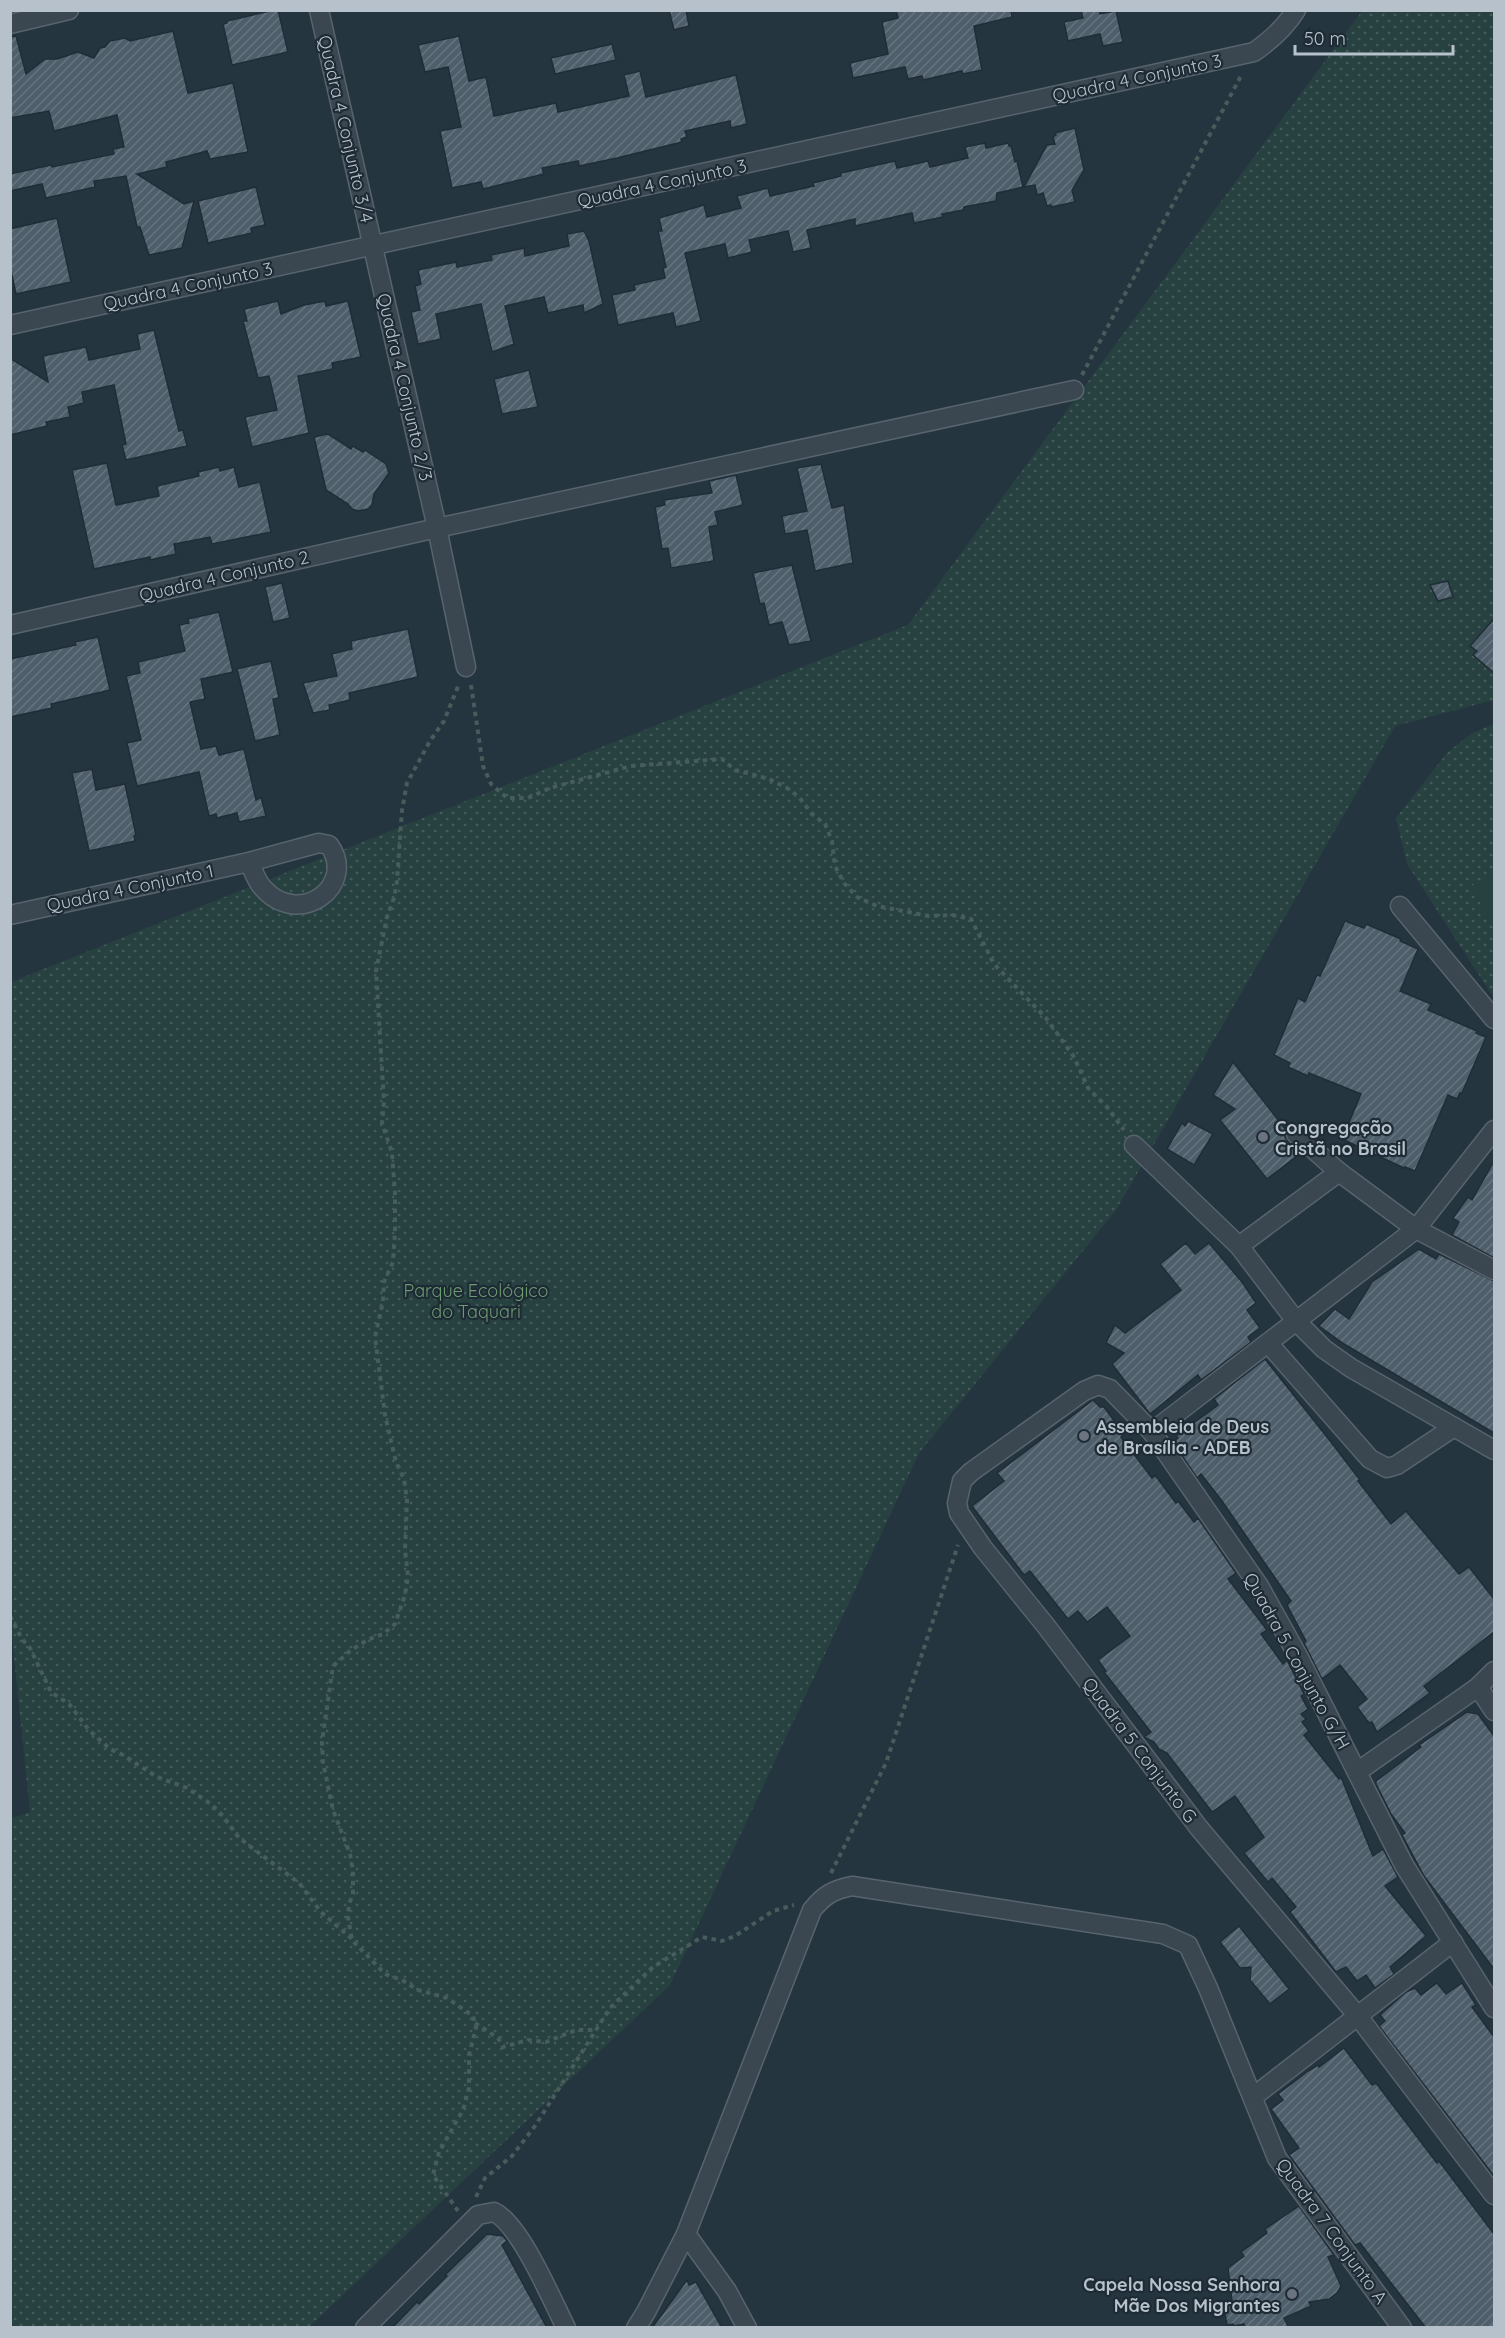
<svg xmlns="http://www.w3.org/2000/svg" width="1505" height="2338" font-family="Quicksand,sans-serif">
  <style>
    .grass { fill: url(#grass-dots) }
    .garden { fill: #274140 }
    .building { fill: url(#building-hatch); stroke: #202d37; stroke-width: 1.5 }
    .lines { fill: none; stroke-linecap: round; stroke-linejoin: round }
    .street-casing { stroke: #57646e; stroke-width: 21 }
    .path { stroke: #465d5c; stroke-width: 4; stroke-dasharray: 4.5 4.5; stroke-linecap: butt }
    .street { stroke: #3a4650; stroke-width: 18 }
    .worship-dot { fill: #6b7280; stroke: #1e2b35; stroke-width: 2 }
    .labels { text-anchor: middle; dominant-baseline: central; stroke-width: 4.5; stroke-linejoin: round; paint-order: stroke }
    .street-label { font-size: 18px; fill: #b6c1cb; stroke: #1e2b35 }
    .poi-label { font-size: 18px; font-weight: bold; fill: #b6c1cb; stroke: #1e2b35; text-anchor: start }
    .park-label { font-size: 18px; fill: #6d9b71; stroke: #1e2b35 }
  </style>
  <defs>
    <pattern id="grass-dots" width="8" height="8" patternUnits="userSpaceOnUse" patternTransform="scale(1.5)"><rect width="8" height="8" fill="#274140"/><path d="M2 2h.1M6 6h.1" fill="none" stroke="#445b5a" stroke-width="1.8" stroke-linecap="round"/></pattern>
    <pattern id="building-hatch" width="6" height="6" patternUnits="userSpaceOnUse" patternTransform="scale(1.5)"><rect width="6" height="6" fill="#4e5f6b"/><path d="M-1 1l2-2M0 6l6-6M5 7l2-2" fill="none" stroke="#65747f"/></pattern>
  </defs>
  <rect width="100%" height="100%" fill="#253540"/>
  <g class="grass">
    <path d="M1362,11h132v689l-99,26 -279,484 -197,243 -249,532 -361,342h-298l-1,-508 20,-7 -20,-194 1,-636 897,-357z"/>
    <path d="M1494,724v274l-87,-134 -11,-46 51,-65 25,-20z"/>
  </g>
  <path class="garden" d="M1494,871v54l-24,-38z"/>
  <g class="building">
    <path d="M274,10h4l10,42 -56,13 -9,-41 4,-1v-2z"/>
    <path d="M669,10h17l3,16 -15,4z"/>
    <path d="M896,10h115l1,7 -38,9 8,44 -19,4 -1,-3 -39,9 -1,-4 -14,3 -3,-12 -52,11 -3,-15 38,-9 -6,-32 16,-4z"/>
    <path d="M1081,10h18l1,4 16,-3 7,31 -20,4 -3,-12 -32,7 -4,-19 19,-4z"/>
    <path d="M173,31l15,62 45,-10 15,69 -38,7 -3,-8 -41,11 1,5 -30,7 47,30 10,-3 -12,47 -33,7 -9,-28h-3l-11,-51 -32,5 1,6 -49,11 -4,-14 -32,7v-17l41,-9 1,2 62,-13 -1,-5 11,-2 -7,-32 -63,16 -5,-20 -39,7v-81l6,-1 10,38 19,-15h12l21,-7 16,6 6,-10 5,-1 5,-6 15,-3 5,3z"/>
    <path d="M459,36l10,45 17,-4 8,39 62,-13 2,9 71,-16 -5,-21 16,-4 6,26 90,-22 11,49 -16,4 -1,-7 -45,10 2,6 -6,2 1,3 -65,16 -38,8 -1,-5 -36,7 2,6 -61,15 -2,-7 -29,6 -12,-57 21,-4 -13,-60 -23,5 -7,-27z"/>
    <path d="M612,44l4,16 -61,14 -4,-16z"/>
    <path d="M1075,128l9,42 -12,20 3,12 -24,5v-2l-4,1 -4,-13 -6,2 -2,-10 -11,2 23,-42 8,-1 -2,-7 3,-2 -1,-2z"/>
    <path d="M985,143l1,5 22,-5 1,3h2l4,16 2,-1 6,26 -26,6 -1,8 -32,6 -1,3 -21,4 1,3 -29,6 -2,-10 -57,13v-7l-48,11 4,18 -18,4 -5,-21 -39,9 3,12 -24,6 -3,-14 -40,9 16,68 -25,6 -3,-14 -55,12 -6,-30 23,-5 -1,-5 31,-7 -2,-10 3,-1 -8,-36h4l-3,-13 45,-13 3,12 34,-9 -4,-12 31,-8 2,8 44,-10 -1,-3 28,-7v-3l54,-12 2,7 31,-7 2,6 38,-9 -3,-11z"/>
    <path d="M256,187l9,38 -14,3 1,5 -44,10 -10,-42z"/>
    <path d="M57,218l14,64 -55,12 -6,-28v-37z"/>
    <path d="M584,231l5,10 14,63 -19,9 -1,-8 -35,8 -4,-16 -39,9 9,38 -22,8 -11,-48 -45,10 5,25 -23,5 -7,-32 9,-2 -5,-24 6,-2 -3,-14 38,-8 1,5 35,-7 -1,-5 33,-7 1,8 44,-10 -2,-12z"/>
    <path d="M278,301l3,13 23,-9 21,-4 1,5 22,-5 13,56 -29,6 1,6 -35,7 11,57 -57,14 -7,-30 32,-7 -8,-34 -11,2 -15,-57h4l-3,-12z"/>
    <path d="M154,330l25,101 4,-1 4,16 -61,14 -4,-15 4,-1 -12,-59 -32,7 2,11 -16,4 2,10 -24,5 1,4 -37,9v-77l38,24 -5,-26 43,-9 3,13 51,-11 -3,-15z"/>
    <path d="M529,370l9,37 -36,7 -8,-35z"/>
    <path d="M328,434l23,15 2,-3 10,6 2,-2 21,14 3,9 -15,21 -2,11 -4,4 -10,2 -6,-2 -4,-5 -22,-14 -12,-53z"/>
    <path d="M107,463l9,42 43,-9 -2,-10 42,-10 -1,-4 21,-5 1,4 14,-4 5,20 21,-5 11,50 -59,12 -2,-7 -36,7 2,10 -26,6v-3l-56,12 -22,-99z"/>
    <path d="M821,464l11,44 12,-3 9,58 -38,8 -8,-41 -22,4 -3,-18 25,-5 -10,-43z"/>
    <path d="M736,475l7,30 -28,7 3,13 -9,2 5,34 -43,7 -3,-20 -6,1 -7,-42 10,-2 -1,-5 48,-7 -3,-12z"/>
    <path d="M792,565l19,76 -22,4 -7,-23 -13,3 -5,-22 -4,1 -7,-31z"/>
    <path d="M1448,581l5,16 -15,4 -8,-16z"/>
    <path d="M282,583l8,35 -17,4 -8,-35z"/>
    <path d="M219,612l14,60 -32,7 4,20 -15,3 11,47 15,-3 3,9 25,-6 12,51 5,-3 5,19 -27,6 -2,-9 -20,5 -1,-4 -7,2 -10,-44 -62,14 -10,-43 14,-3 -15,-64 14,-3 -2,-11 47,-11 -6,-26 10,-2 -1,-4z"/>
    <path d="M1494,619v54l-21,-18 4,-4 -7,-5z"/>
    <path d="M408,629l10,48 -69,16 1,7 -21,5 1,5 -17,3 -10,-30 34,-7 -5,-22 20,-5 -1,-8z"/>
    <path d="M98,637l12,53 -59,14 1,4 -42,9v-58l66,-14 -1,-3z"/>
    <path d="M271,661l8,37 -6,1 7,36 -25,6 -18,-72z"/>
    <path d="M92,769l4,21 29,-6 11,51 -2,1 1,5 -46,10 -17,-78z"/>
    <path d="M1345,921l19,7 2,-4 35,15 -1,2 18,8 -18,42 31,13 -3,6 49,21 -1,2 10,4 -24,56h-2l-3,6 -9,-4 -33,76 -10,-4 -1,1 -62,-29 19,-45 -52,-21 -1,3 -20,-9 2,-4 -16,-8 24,-57 7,4 12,-27 3,1z"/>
    <path d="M1233,1062l53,68 -1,7 3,5 13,11 -34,26 -47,-59 15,-11 -22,-14z"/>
    <path d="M1188,1121l25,13 -19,31 -27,-16 15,-26 3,3z"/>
    <path d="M1494,1161v97l-42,-23 7,-13 -6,-4 15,-21 4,3z"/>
    <path d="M1186,1243l9,11 14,-11 33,39 14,21 -9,7 13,18 -12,9 3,5 -50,38 -3,-5 -48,39 -38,-50 12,-11 -18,-10 9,-18 10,8 56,-43 -21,-26z"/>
    <path d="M1419,1249l17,10 3,-5 55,27v152l-150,-89 -25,-18 16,-17 14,10 23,-37z"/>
    <path d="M1265,1359l66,83 29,38 -2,1 33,43 15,-13 53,63 10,-7 25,32v33l-70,54 6,7 -53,39 -5,-10 -3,1 -12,-16 10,-8 -27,-34 -18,14 -18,-36 2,-2 -19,-36 4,-4 -69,-100 -21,-27 -4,4 -24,-36 5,-4 -2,-2 42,-31 -4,-6z"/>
    <path d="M1093,1400l7,7h4l20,27 -3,3 31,41 3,-3 21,28 2,-2 16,21 4,-4 38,55 -8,6 39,51 -6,4 22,30 4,-4 17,34 -3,2 7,13 -7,5 5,5 -4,3 7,9 -5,4 35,44 2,-2 32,79 10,-7 15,28 -13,9 41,50 -36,31 4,7 -19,14 -9,-13 -9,6 -11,-14 -10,5 -46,-60 6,-5 -24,-29 -4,4 -24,-29 20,-16 -29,-41 -23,16 -45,-59 -8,-4 -5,-7 -10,-5 7,-5 -47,-60 2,-1 -8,-11 32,-24 -23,-29 -20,15 -9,-11 -10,8 -38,-48 -6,4 -52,-69 32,-25 -7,-8z"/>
    <path d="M1467,1712l11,2 16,22v233l-70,-93 -22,-41 3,-2 -14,-19 -15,-30v-3l45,-34 -2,-2z"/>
    <path d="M1239,1926l50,63 -19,15 -20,-24 1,-13 -11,1 -20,-26z"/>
    <path d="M1437,1983l9,11 16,-11 14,22 -4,2 22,30v139l-115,-150 6,-5 -5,-6 26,-23 9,-4 6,7z"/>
    <path d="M1344,2048l28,37 4,-2 61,80 2,-2 55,73v94h-68l-66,-85 -5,2 -66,-90 10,-7 -28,-39 12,-9 -5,-6 30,-23 10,-6 1,2z"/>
    <path d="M1299,2206l35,49 -6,2 13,29 -4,7 -8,6 -20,3 2,4 -27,12 5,10h-44l-1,-4 -10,2 -1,-2 -6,1 -4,-22 9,-2 -4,-33 16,-12 -3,-4 26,-19 -2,-4z"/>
    <path d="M487,2234l16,2 4,5 -5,4 45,83h-155l25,-26 2,2 28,-28 -2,-1z"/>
    <path d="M687,2280l2,5 7,-3 26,46h-70z"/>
  </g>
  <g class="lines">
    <defs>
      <g id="street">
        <path d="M319,10l118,518 29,139"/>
        <path d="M10,24l59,-14"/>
        <path d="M10,325l1244,-273c17,-12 31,-24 42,-42"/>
        <path d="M10,625l427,-97 637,-138"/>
        <path d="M1400,906l94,113"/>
        <path d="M10,915l239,-53 70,-19 10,2c29,40 -30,85 -67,42 -6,-7 -9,-17 -13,-25"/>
        <path d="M1296,1134l43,38 77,57 78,41"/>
        <path d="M1134,1145l105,101 57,75 28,28 27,19 143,82"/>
        <path d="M1239,1246l100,-74"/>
        <path d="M1268,1343l102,116 17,9 10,-3 57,-38"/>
        <path d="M1152,1432l264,-203 78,-99"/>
        <path d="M1478,1687l16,24"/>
        <path d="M1357,1772l121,-85 16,-16"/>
        <path d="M1494,2008l-90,-143 -106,-209 -39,-70 -107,-154 -42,-43 -12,-4 -14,6 -113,81 -9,9 -5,22 2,10 24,35 63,78 153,202 158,187 137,180"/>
        <path d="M1253,2097l200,-155"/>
        <path d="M686,2234l41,57 20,37"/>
        <path d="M365,2328l113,-113 16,-3c26,12 58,88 72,116"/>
        <path d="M636,2328l10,-16 40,-78 126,-324c12,-15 21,-20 40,-24l311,48 25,11 20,43 69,170 125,170"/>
      </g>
    </defs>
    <use href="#street" class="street-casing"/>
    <g class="path">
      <path d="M1082,375l160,-301"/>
      <path d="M471,685l12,81 8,18 16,14h21l22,-10 81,-22 91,-7 13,11 34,9 18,9 12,9 13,17 13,10 7,17 3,25 9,17 13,14 20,9 52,10 23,-1 19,4 23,45 52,54 28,39 14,31 19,19 17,23"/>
      <path d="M10,1616l12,23 8,9 21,44 18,12 20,26 21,19 13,6 34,22 30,11 24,16 12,12 16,22 60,45 22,29 31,27"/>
      <path d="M831,1873l55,-110 72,-218"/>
      <path d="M475,2023l23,15 5,9 25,-7 18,2 30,-12h18"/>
      <path d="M476,2197l9,-19 27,-22 23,-30 75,-118 43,-41 49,-30 20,4 13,-5 38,-25 21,-6"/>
      <path d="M458,2211l-25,-36 6,-23 24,-42 6,-22v-33l7,-27 -3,-12 -26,-18 -29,-8 -16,-10 -17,-6 -33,-34 -4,-23 1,-13 4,-10v-23l-3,-17 -17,-44 -10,-48 -1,-20 11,-76 17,-15 17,-11 16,-6 12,-10 10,-29 3,-19 -3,-26 2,-50 -3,-21 -8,-17 -11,-47 -10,-78 8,-36 1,-19 9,-20 2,-30v-39l-3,-40 -10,-30 2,-21 -8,-131 11,-54 7,-19 3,-17 5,-71 5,-27 23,-42 14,-20 15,-37"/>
    </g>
    <use href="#street" class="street"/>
  </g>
  <g class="worship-dot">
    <circle cx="1263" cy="1137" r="6"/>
    <circle cx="1084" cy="1436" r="6"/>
    <circle cx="1292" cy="2294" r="6"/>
  </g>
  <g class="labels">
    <g class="street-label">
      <text transform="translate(1137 78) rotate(-12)">Quadra 4 Conjunto 3</text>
      <text transform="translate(346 129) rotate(77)">Quadra 4 Conjunto 3/4</text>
      <text transform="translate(662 183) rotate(-12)">Quadra 4 Conjunto 3</text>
      <text transform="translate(188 286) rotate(-12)">Quadra 4 Conjunto 3</text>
      <text transform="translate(405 387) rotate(77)">Quadra 4 Conjunto 2/3</text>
      <text transform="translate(224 576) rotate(-13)">Quadra 4 Conjunto 2</text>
      <text transform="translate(130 888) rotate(-12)">Quadra 4 Conjunto 1</text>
      <text transform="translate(1297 1661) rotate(61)">Quadra 5 Conjunto G/H</text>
      <text transform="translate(1140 1750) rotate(53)">Quadra 5 Conjunto G</text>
      <text transform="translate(1332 2231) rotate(54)">Quadra 7 Conjunto A</text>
    </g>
    <g class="poi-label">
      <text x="1275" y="1127">Congregação<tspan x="1275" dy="21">Cristã no Brasil</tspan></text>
      <text x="1096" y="1426">Assembleia de Deus<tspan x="1096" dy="21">de Brasília - ADEB</tspan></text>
      <text x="1280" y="2284" text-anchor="end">Capela Nossa Senhora<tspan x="1280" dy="21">Mãe Dos Migrantes</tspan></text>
    </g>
    <g class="park-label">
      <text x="476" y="1290">Parque Ecológico<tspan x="476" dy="21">do Taquari</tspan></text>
    </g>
  </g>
  <rect width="1505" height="2338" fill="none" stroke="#b6c1cb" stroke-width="24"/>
  <path d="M1295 45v9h158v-9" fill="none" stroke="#b6c1cb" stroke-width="3"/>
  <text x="1304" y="45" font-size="18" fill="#b6c1cb" stroke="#1e2b35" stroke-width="4.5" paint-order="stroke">50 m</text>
</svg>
